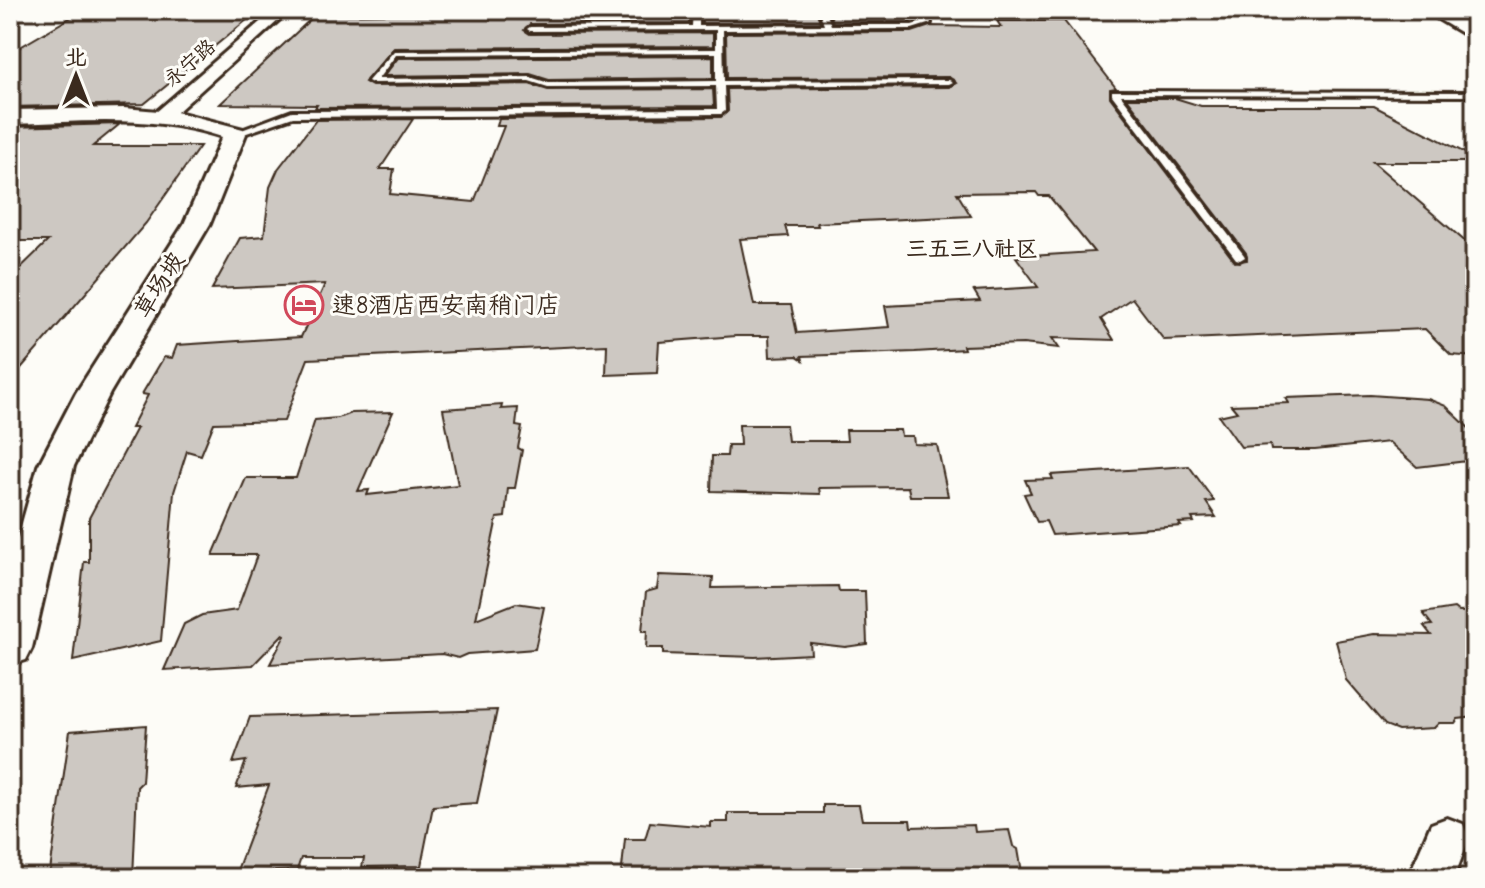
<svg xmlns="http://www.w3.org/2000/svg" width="1485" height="888" font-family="'Comic Neue','LXGW WenKai TC',sans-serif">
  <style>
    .building { fill: #cdc8c2; stroke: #3b2a1e; stroke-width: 2; fill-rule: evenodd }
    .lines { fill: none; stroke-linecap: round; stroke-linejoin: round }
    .service-casing { stroke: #3b2a1e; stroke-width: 6 }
    .minor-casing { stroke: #3b2a1e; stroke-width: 6 }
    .tertiary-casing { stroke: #3b2a1e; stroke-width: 6 }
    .secondary-casing { stroke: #3b2a1e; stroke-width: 6 }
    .service { fill: #fdfcf7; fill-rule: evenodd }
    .minor { fill: #fdfcf7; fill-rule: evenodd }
    .tertiary { fill: #fdfcf7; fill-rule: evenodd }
    .secondary { fill: #fdfcf7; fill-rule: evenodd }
    .labels { text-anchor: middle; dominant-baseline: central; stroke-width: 6; stroke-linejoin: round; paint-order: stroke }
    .far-street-label { font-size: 20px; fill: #3b2a1e; stroke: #fdfcf7 }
    .far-neighbourhood-label { font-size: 22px; font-weight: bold; fill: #3b2a1e; stroke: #fdfcf7 }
    .street-label { font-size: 24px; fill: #3b2a1e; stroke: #fdfcf7 }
    .poi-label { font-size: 24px; fill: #3b2a1e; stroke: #fdfcf7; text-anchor: start }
  </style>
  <rect width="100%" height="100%" fill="#fdfcf7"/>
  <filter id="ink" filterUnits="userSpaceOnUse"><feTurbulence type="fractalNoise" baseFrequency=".0125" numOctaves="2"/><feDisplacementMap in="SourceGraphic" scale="16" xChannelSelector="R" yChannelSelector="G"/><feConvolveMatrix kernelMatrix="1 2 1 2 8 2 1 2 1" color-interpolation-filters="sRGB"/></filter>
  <g filter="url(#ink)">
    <g class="building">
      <path d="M195,10h64l-115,94 -134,3v-54l65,-38h113z"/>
      <path d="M396,10h150v3l144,-3 -1,13 -159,1 -6,6 6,4 183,-1v13l-319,2 -29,34 7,4 157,-2 19,6 165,-1 1,17 -399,2 2,-3 -97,-1 95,-89 78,-1z"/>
      <path d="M702,10h114l4,12 -118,1z"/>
      <path d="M828,10h75l8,12h-78z"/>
      <path d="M997,21h67l52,67 -6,1v8l125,165 12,-2 -1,-7 -119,-155h48l26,8h173l101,52v4h-102l102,88v107l-24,-2 -26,-26 -261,11 -32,-42 -31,21 13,21 -62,-2 7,10 -36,-4 -60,2 1,3 -49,3 -113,4 1,4 -6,-4 -27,1 -1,-21h-33l-77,6 -2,31 -51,2 1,-30 -299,14 -24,62 -70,2 -13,32 -14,-4 -13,41 -13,149 -88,20 11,-99h5v-44l48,-90h-6l17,-33 -6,-1 22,-37 8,1 5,-13 124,-8 24,-53 -113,5 28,-51 24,-2 6,-49 8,-18 38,-49 97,-1 -33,50h14l-4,25 84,8 30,-76h-7l2,-7 222,-2 7,-6 -1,-22 222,-2 7,-4 -7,-6 -222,1 -1,-45 186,-1 18,-6 71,1zM1036,192l3,4h10l45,56 -78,5 22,30 -64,4 6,10 -95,5 4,21 -92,6 -6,-28h-37l-14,-66 48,-3 -3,-10h33l-1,-3 154,-7 -14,-23z"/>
      <path d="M713,56v22l-164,2 -19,-6 -146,2 14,-18z"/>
      <path d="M120,124l-27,22h107l-54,77 -136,158v-103l38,-37h-38v-114z"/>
      <path d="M1370,395l58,4 18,7 29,28v26l-58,7 -28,-25 -74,8h-44l-1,-5 -29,2 -22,-31 18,-4 -6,-7 58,-2 -3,-5z"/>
      <path d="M502,405l-1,4 17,-1 -2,18 6,1 -4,21 4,2 -7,38h-7l-3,29 -8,1 -21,101 40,-16 28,4 -9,42 -68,5 -9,4 -16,-4 -172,10 15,-29 -2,-1 -30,31 -89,5 20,-46 18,-9 35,-5 20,-55h-44l33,-77h50l19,-58 23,-2 13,-5 42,-1 -35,79 11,-1 -2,5 91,-10 -15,-76z"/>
      <path d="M739,425h47l2,16h59l-1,-11h54l1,6h12l1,8 23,1 11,51h-38l-2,-9 -89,1 1,6 -109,-3 1,-35h15l1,-11h12z"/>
      <path d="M1189,466l25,35 -8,1 10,15 -24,1 2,4 -15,1 2,3 -129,9 -6,-14 -9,1 -13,-28 7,-1 -6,-13 28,-1 -2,-4z"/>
      <path d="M659,575l54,2 -1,11 126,-2 1,5h26l2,53 -22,3 -35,-4 1,11 -56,3 -92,-3v-6h-17l1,-17h-5l4,-39 11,-3z"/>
      <path d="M1454,608l5,4 16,-1v106l-17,2 -3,4h-16l-5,5 -36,2 -13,-5 -39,-45 -10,-39 38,-7 57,1 -7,-9 8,-1 -9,-12z"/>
      <path d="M497,710l-20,93 -44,3 -12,60 -59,1 2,-9h-63l-4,12 -61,3 33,-88 -33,3 10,-27 -13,2 17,-46z"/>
      <path d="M146,725l-4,57 -5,5 -4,91h-84l21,-147z"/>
      <path d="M823,805h36l3,15h48l1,7 63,-2 1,7 34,-2 4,16 5,3 5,29h-402l4,-39h20l5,-17 61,5v-5h17v-9h95z"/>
    </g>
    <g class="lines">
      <defs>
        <g id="service">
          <path d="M693,10h6v16l125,-1 -5,-15h6l6,15h81l13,-4 -5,-11h6l5,13 -19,6 -189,1 1,51 225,-1 4,2 -4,2 -225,2 1,25 -4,3 -428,3 -55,19 -7,-2 61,-23 425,-2 -1,-23 -168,1 -19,-6 -157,2 -4,-2 26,-30 322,-2v-19l-186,1 -3,-2 3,-2 162,-1zM716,53v28l-167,2 -19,-6 -152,2 18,-24z"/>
          <path d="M1112,91l363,1v4l-354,-1 123,160 1,2 -5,3 -4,-1 -124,-164z"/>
        </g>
        <g id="minor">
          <path d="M274,10h16l-123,111h-12l-3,-4 3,-4z"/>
          <path d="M1447,818l16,6 6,14 -15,40h-46l23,-54z"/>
        </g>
        <path id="tertiary" d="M124,108l57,5 62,16 3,5 -36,90 -100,169 -36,73 -42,182 -6,12 -16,5v-99l28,-100 38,-73 108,-169 38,-87c-68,-23 -141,-15 -212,-13v-14z"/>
        <path id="secondary" d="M1423,10h24l28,16v15z"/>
      </defs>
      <use href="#service" class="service-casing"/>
      <use href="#minor" class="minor-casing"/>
      <use href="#tertiary" class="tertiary-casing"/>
      <use href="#secondary" class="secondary-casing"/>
      <use href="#service" class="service"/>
      <use href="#minor" class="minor"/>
      <use href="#tertiary" class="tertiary"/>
      <use href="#secondary" class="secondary"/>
    </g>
  </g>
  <defs>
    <symbol id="hotel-ring" viewBox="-11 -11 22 22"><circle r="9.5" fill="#fdfcf7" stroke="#d1495b" stroke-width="1.5"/><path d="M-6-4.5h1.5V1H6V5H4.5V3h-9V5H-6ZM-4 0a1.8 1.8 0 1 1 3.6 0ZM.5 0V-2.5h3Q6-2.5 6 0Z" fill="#d1495b"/></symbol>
  </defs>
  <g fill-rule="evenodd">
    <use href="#hotel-ring" x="282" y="283" width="44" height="44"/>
  </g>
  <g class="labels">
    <g class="far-street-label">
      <text transform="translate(190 63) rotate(-41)">永宁路</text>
    </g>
    <g class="far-neighbourhood-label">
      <text x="972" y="249">三五三八社区</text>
    </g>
    <g class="street-label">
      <text transform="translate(159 285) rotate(-58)">草场坡</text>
    </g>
    <g class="poi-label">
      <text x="332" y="305">速8酒店西安南稍门店</text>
    </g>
  </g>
  <rect width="1485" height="888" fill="none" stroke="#fdfcf7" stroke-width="40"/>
  <rect x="20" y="20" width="1445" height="848" fill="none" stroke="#3b2a1e" stroke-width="3" filter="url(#ink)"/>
  <g transform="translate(76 76)" stroke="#fdfcf7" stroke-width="6" paint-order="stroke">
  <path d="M0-6L14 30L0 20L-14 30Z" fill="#3b2a1e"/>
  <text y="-12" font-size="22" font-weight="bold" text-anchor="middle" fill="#3b2a1e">北</text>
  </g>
</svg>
